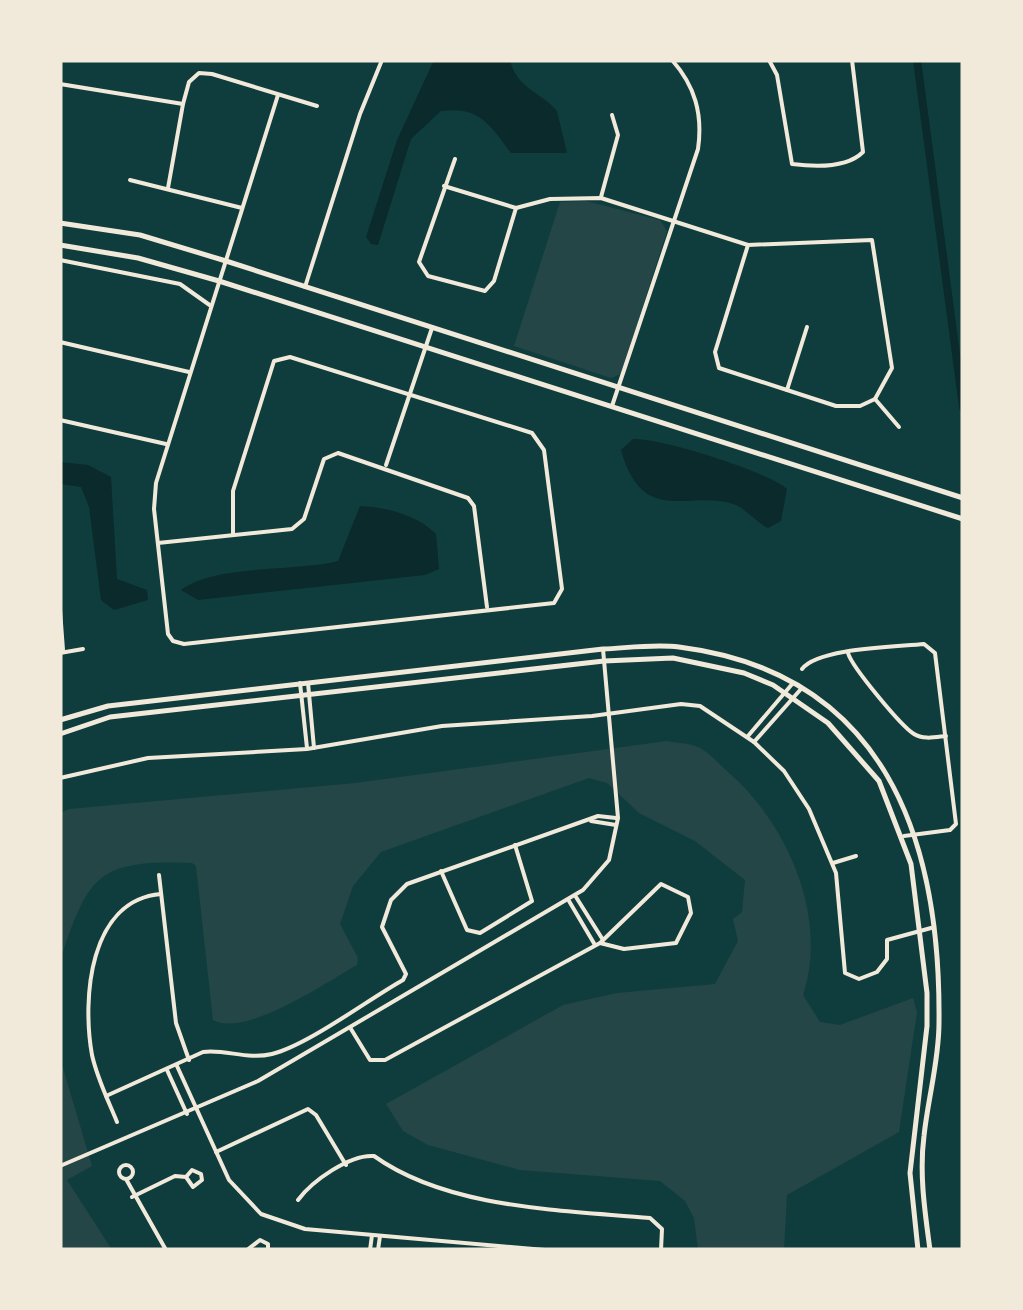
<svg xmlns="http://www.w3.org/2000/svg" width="1023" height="1310" font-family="'Playfair Display',serif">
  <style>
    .green { fill: #244646 }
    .water { fill: #0a2a2b }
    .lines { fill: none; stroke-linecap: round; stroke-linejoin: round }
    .canal { stroke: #0a2a2b; stroke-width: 8 }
    .minor { stroke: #f1e9da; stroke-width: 4 }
    .tertiary { stroke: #f1e9da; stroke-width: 5 }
    .secondary { stroke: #f1e9da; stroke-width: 5 }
  </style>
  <rect width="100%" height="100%" fill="#0f3d3e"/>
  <g class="green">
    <path d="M586,201l74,19 7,11 -46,143 -10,4 -97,-32 46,-144z"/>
    <path d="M667,741c9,2 22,2 31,6 10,4 21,17 30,25 59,51 101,145 75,223l17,27 20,3 73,-27 4,14 -18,120 -112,63 -3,55h-86l-4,-32 -9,-17 -25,-20 -140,-11 -92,-25 -25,-14 -17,-27 177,-99 54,-12 98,-9 23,-43 -5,-22 9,-7 3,-32 -50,-39 -56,-28 -32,-30 -18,-5 -208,74 -28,34 -13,38 18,34 -1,7c-30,17 -112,73 -144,55l-17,-154 -4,-3c-95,-4 -104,13 -132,98v-148l9,-4 286,-26z"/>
    <path d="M60,1058l32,108 -25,14 45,70h-52z"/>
  </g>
  <g class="water">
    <path d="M434,60h76c7,29 30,31 47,51l10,42h-56c-21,-28 -31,-47 -70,-42l-30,28 -33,106 -7,-1 -5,-7 31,-97z"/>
    <path d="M633,439c26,-2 136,33 154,50l-6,32 -13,7c-12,-6 -21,-18 -32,-23 -45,-17 -93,24 -115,-55z"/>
    <path d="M60,462l28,3 23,12 6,102 30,11 1,10 -34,10 -13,-10 -12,-93 -8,-20 -21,-3z"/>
    <path d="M360,506c26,1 57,9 76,28l3,35 -14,6 -227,25 -17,-10c33,-26 115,-18 157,-29z"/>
  </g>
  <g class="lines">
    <path class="canal" d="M917,60l46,347"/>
    <g class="minor">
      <path d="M769,60l8,15 15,89c23,3 55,4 71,-12l-11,-92"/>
      <path d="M60,84l123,20 6,-22 10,-9 13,1 105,32"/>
      <path d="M455,159l-36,103 9,14 57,15 9,-10 22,-73"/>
      <path d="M130,180l112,28"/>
      <path d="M444,186l72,22 34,-9 51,-1 147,47 124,-5 20,128 -17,31 -15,7h-24l-117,-38 -4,-16 33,-107"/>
      <path d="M168,188l15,-84"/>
      <path d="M601,197l17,-62 -6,-20"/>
      <path d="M60,260l120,24 31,22"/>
      <path d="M305,287l55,-173 22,-54"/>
      <path d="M60,342l129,30"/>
      <path d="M787,390l20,-63"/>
      <path d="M875,399l24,28"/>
      <path d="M612,406l86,-257c5,-35 -3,-63 -26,-89"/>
      <path d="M60,420l106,24"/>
      <path d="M386,465l46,-137"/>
      <path d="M233,535v-44l41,-130 16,-4 242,76 12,17 18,139 -8,14 -370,41 -11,-3 -5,-7 -14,-125 2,-26 122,-388"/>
      <path d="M158,543l134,-14 12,-10 20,-60 14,-6 130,45 6,8 13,101"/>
      <path d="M60,610l3,40"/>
      <path d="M60,653l23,-4"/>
      <path d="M848,653c4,14 53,73 66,81 9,6 22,3 32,2"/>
      <path d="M802,669c16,-21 93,-22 122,-25l11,9 21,171 -6,6 -46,6"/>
      <path d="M300,683l7,65"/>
      <path d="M308,683l6,65"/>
      <path d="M748,736l45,-53"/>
      <path d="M754,742l47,-53"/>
      <path d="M60,778l88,-20 159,-9 135,-23 150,-10 89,-12 19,2 54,36 30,29 25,38 27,64 9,100 14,6 18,-7 10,-13v-19l44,-12"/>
      <path d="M591,821l25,4"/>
      <path d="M833,863l23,-7"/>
      <path d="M441,871l26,59 13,3 52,-32 -17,-56"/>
      <path d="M159,875l17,148 13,37"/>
      <path d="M576,897l27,43"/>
      <path d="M569,901l26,44"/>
      <path d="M351,1029l19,31h15l215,-117 61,-59 27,13 3,16 -15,30 -52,6 -24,-6"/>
      <path d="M177,1066l52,114 32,34 44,15 240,21"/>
      <path d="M167,1070l20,44"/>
      <path d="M106,1096l97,-44c23,-3 44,8 69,2 36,-9 97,-55 131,-74l3,-6 -24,-47 9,-27 16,-16 191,-68 18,2"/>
      <path d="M117,1122c-9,-22 -20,-44 -25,-67 -10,-56 -3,-155 69,-161"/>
      <path d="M216,1152l92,-43 8,6 30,50"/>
      <circle cx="126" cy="1172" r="7"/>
      <path d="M60,1166l198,-85 325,-191 26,-30 9,-42 -15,-169"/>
      <path d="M126,1179l40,71"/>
      <path d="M132,1197l43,-21 11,1 6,-7 9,4 1,6 -9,7 -7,-10"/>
      <path d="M298,1200c14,-19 52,-46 76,-44 74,53 188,54 276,62l12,11 -1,21"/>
      <path d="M247,1250l13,-10 8,4v6"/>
      <path d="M370,1250l2,-15"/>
      <path d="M378,1250l2,-14"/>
    </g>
    <g class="tertiary">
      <path d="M60,720l48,-14 495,-57c24,-1 51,-5 76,-2 206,26 262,192 260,376 0,38 -11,75 -15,113 -5,38 1,76 6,114"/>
      <path d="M60,734l50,-17 494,-56 69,-3 71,15 29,12 55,38 51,58 32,83 16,129v33l-17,147 8,77"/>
    </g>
    <g class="secondary">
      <path d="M60,223l80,12 86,26 737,237"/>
      <path d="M60,245l78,13 81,23 744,238"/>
    </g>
  </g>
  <rect width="1023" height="1310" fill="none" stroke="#f1e9da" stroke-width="125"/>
</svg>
